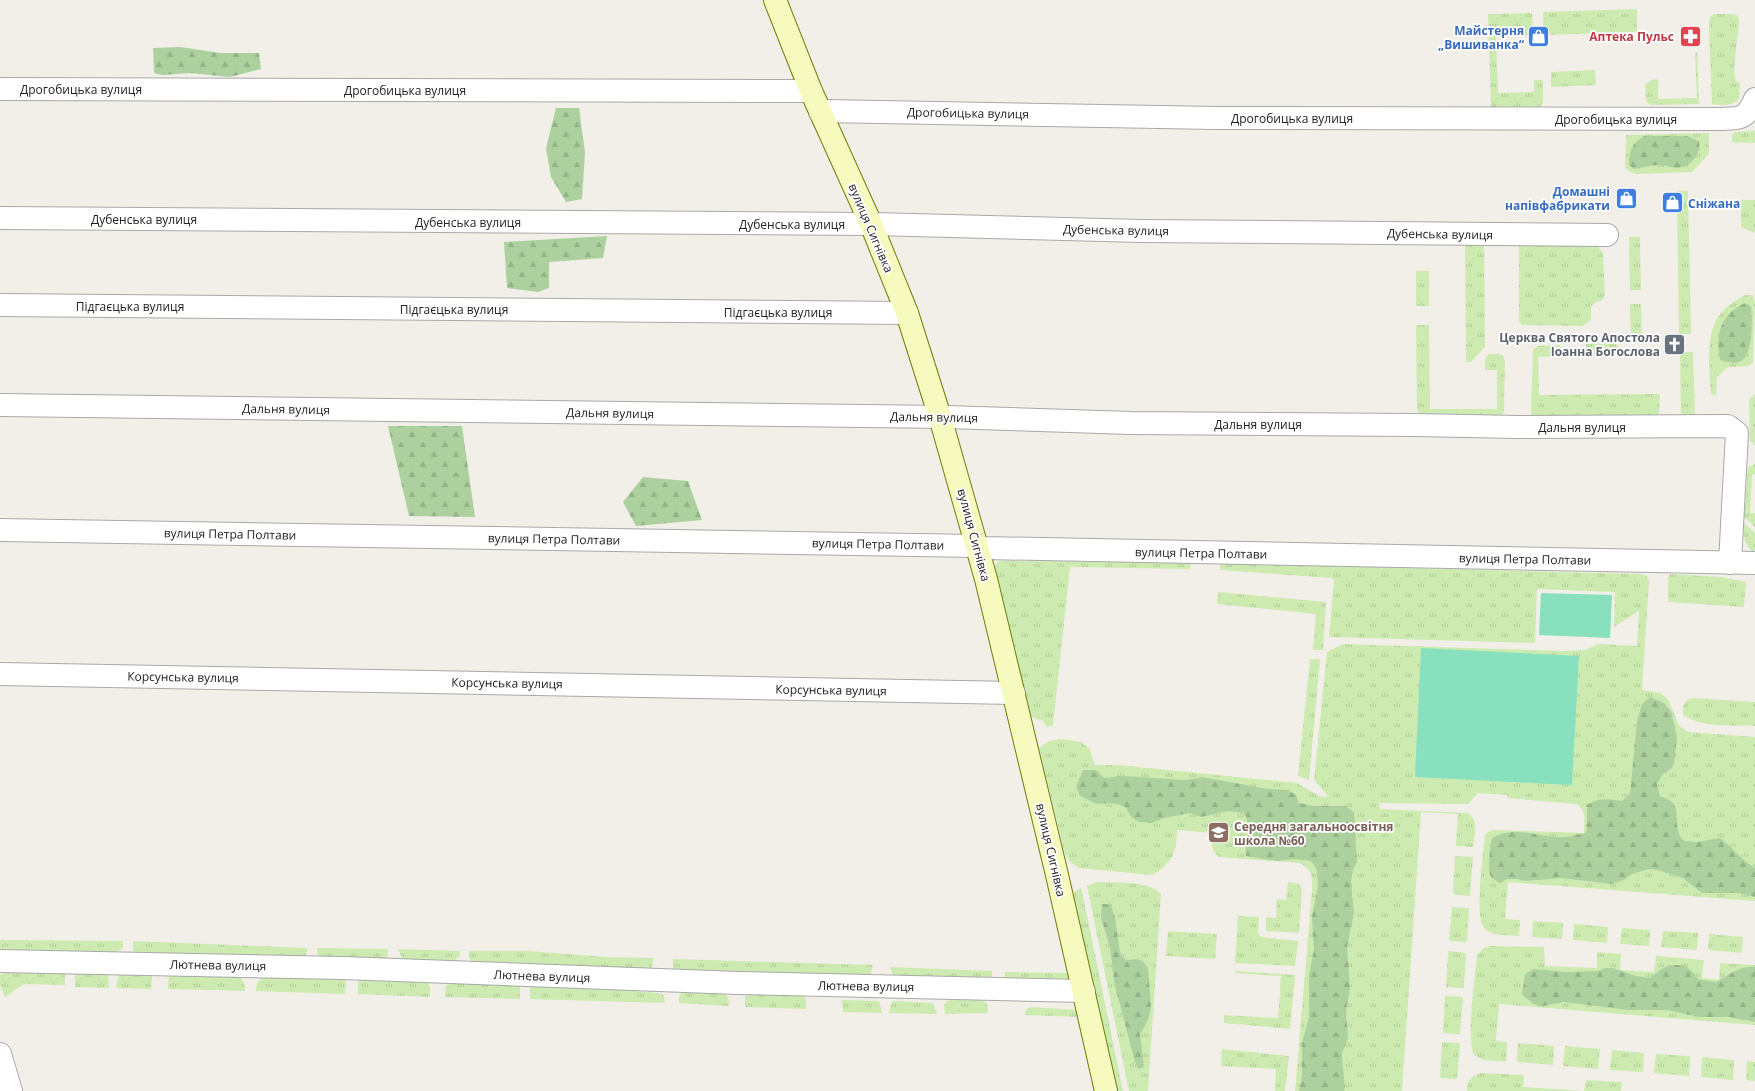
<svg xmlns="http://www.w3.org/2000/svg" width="1755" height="1091" font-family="'Open Sans',sans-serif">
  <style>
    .grass { fill: url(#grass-tufts) }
    .forest { fill: url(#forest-firs) }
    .pitch { fill: #88e0be }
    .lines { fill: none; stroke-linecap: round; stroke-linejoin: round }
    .street-casing { stroke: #a9a9a9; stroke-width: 24 }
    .secondary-casing { stroke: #707d05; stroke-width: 24 }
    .street { stroke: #fff; stroke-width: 22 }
    .secondary { stroke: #f7fabf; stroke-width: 22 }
    .labels { text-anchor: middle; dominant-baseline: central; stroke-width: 3.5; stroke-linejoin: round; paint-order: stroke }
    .shop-label { font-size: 12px; font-weight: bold; fill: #366cbe; stroke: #fff; text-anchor: end }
    .health-label { font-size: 12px; font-weight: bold; fill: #be3a42; stroke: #fff; text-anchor: end }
    .street-label { font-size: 12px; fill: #222; stroke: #fff }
    .worship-label { font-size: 12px; font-weight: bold; fill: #5b616d; stroke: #fff; text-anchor: end }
    .education-label { font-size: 12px; font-weight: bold; fill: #785e54; stroke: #fff; text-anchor: start }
  </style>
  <defs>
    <pattern id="grass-tufts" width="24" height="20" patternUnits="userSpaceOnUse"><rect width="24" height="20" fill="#cdebb0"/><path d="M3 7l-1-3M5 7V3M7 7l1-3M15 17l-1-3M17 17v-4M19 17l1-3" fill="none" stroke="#b0c997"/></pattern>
    <pattern id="forest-firs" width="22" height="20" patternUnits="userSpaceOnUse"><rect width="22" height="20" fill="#add19e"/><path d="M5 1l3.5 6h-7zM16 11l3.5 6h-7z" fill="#95b388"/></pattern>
  </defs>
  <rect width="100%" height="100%" fill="#f2efe9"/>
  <g class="grass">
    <path d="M1637,9v23l-93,3 -1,-23z"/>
    <path d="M1532,13l1,22 -37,2 2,56 36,-1v-12h9v22l-3,5h-5l-44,2 -3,-95z"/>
    <path d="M1714,14h19l5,2 1,4c-1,19 -6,42 -4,60l5,3 -1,16c-7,7 -17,7 -27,5l-3,-75 1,-12z"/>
    <path d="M1695,52h2l2,52 -49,1 -4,-4 -1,-16 6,-5 7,-1v20l39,-1z"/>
    <path d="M1595,70l1,15 -45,2v-15z"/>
    <path d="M1755,130v13l-23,-1v-7l3,-3 18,-1z"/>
    <path d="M1709,133v21l-17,18 -56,2 -6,-2 -5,-4 1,-33z"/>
    <path d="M1677,191h11l3,143h-12z"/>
    <path d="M1741,200h14v33l-14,-6z"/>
    <path d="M1629,237h11l1,53h-11z"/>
    <path d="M1519,242l79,4 5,8 2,40 -3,6 -7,3 -4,3v14l-9,6 -60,-1 -3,-4z"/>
    <path d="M1465,244h19l1,103 -14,15h-5z"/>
    <rect x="1416" y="271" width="13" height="35"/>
    <path d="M1745,295h8l2,7 -2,60 -4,4 -21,1 -11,10 -1,18 -5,-1c-1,-23 -6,-57 7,-77 6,-10 18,-16 27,-22z"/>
    <path d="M1630,304h11l1,40 -11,-4z"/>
    <path d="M1416,325h13l1,84h67v-39h-12v-11l4,-5h10l4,2 2,6 -1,48 -1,4 -5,1 -79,-2 -2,-4z"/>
    <path d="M1614,343l17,12 -45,1v-12z"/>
    <path d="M1560,345l5,11 -27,1 1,38 121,-1 -1,20 -4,2 -122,-1 -2,-1 2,-64 5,-4z"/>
    <path d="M1680,352h13l2,64h-14z"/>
    <path d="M1755,394v51l-5,-4 -1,-41z"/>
    <path d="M1755,464v10l-3,1 -2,38h5v14l-11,-10 4,-50z"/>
    <path d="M1744,523l11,10v20c-11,-5 -12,-19 -11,-30z"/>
    <path d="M999,561l188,1 4,1 -1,6 -120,-2 -17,158 -6,2 -4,-6 -12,-4 -38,-150z"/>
    <path d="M1220,563l421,11 6,2 2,5 -7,109 19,3 8,8 10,25 9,6 67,5v164l-247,-19 -3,37 15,1 -1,16c-10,-1 -27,1 -35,-8 -10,-11 0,-77 1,-94l7,-4 92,3c0,-9 3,-25 -8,-29l-68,-6 -1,-3 -29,-2 -10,11 -89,-1 1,6 88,4c11,7 6,22 5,34l-17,-1 2,-32 -37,-2 -19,279h-107l17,-201c0,-14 1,-19 -12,-27l-81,-6c-8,-7 -8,-14 -7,-24l-35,-3 -1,17 -4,10 -9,11 -11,7 -73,-7 -9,-6 -5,-8 -26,-106 10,-7 11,-2 21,3 8,6 6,17h23l179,18 24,14 7,-1 -14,-16 13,-128 16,-8 221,7 22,-1 12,-6 39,2 2,-35 -25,16 1,-35 -78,-3 -2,54 -206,-6 5,-57 -3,-2 -111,-8z"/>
    <path d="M1670,574l51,3 25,5 -2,25 -76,-5v-24z"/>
    <path d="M1218,592l108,10 -3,48h-10l3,-36 -99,-10z"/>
    <path d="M1310,659h10l-11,121 -11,-4z"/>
    <path d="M1694,698l61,4v24c-23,-1 -53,2 -72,-11v-9l5,-7z"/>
    <path d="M1455,856l18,1 -3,39 -17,-2z"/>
    <path d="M1096,882c18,1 53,-2 65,12l-13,197h-19l-42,-205z"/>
    <path d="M1288,882l10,2 4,4 -3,45 -33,-2v-14l10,1 1,-19 9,1z"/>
    <path d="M1081,888l2,8 40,195h-10l-40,-192 1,-7z"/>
    <path d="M1452,907l17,1 -2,34 -18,-1z"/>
    <path d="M1238,916l21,1 -1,17 3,3 37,4 -3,25 -60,-3z"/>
    <path d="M1533,921l30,2 -1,16 -30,-2z"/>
    <path d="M1574,924l34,3 -1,16 -34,-3z"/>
    <path d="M1622,928l28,2 -1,16 -29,-2z"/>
    <path d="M1168,931l49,3 -2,25 -49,-3z"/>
    <path d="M1663,931l35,2 -1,17 -36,-3z"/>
    <path d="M1709,934l34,3 -1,16 -34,-3z"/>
    <path d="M0,940l123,1 -1,8 -6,3 -116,-1z"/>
    <path d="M133,941l175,7 -4,12 -171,-4z"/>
    <path d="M1490,946l54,1 1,19 52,2v-16l24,2 -1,16 34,2 2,-16 48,4 -2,18 17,2 1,-17 35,2v60l-256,-21 -3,37 11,1 -1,20 -23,-2 -9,-5c-8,-20 1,-76 3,-100l7,-7z"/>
    <path d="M317,948l71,1 -1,11 -69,-2z"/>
    <path d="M398,949l62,2v5c-9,11 -43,5 -57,4z"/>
    <path d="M469,951h59l78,6 48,1 -3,12 -179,-7 -3,-5z"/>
    <path d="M1448,951l18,2 -2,35 -18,-1z"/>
    <path d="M673,959l200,6 -2,9 -6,2 -189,-5 -3,-4z"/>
    <path d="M890,967l102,4v8l-88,-1 -11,-3z"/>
    <path d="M12,969l53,3v13l-41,-1 -19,13 -5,-12v-10z"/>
    <path d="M1235,971l60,4 -5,54 -66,-6v-8l54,3 3,-42 -46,-3z"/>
    <path d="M1005,972l67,1 -4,10h-64z"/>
    <path d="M75,973h33l1,15 -34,-1z"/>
    <path d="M119,974h31l2,3 -1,12 -35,-1z"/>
    <path d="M173,974l64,1c7,5 8,8 8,16l-77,-2 1,-14z"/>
    <path d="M265,976l80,2 1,1 -1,15 -89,-3 1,-8z"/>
    <path d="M360,980l67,1 3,6v10l-72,-3v-13z"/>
    <path d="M453,981l67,4v14l-75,-2 1,-11z"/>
    <path d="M530,985l57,2 69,6 6,1 2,3 1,6 -135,-4z"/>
    <path d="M687,991c8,0 33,-2 38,3 4,3 4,8 4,12l-50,-3v-6l2,-4z"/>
    <path d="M801,993c5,5 6,9 5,16l-61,-2v-10l3,-3z"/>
    <path d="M1445,996l18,1 -3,37 -17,-1z"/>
    <path d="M842,1000l37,1 3,12 -39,-1z"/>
    <path d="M952,1000h30l5,4 1,9 -43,1 -1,-9 3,-4z"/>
    <path d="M894,1001l39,2 4,11 -48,-1 2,-9z"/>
    <path d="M1031,1007l46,3 3,7 -55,-2 1,-6z"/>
    <path d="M1442,1042l18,1 -3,36 -17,-1z"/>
    <path d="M1518,1043l36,3 -1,19 -36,-3z"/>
    <path d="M1565,1046l35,3 -2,20 -35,-3z"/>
    <path d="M1222,1049l67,7 -4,35h-10l1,-22 -55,-3z"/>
    <path d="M1612,1050l32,3 -1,19 -33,-2z"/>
    <path d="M1656,1054l34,2 -1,20 -35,-3z"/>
    <path d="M1702,1057l32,3 -1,20 -32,-3z"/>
    <path d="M1747,1061l8,1v19l-9,-1z"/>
    <path d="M1481,1073l43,2 -1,12 61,4 2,-11 36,2 -1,9h-154c0,-11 4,-14 14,-18z"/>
  </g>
  <g class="forest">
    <path d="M180,47l40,6h39l2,16 -31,8 -40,-4 -28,2 -8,-2 -1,-25z"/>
    <path d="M556,108h23l6,44 -3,47 -16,3 -15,-25 -5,-29z"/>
    <path d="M1644,136h43l12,5c3,13 -8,25 -21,27 -6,0 -13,-3 -19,-3 -9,0 -17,3 -25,4l-5,-4c0,-14 3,-22 15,-29z"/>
    <path d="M607,236l-4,22 -54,4v26l-11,4 -31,-4 -3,-46z"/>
    <path d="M1745,303l6,3c1,14 3,50 -12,56 -6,2 -13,0 -19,-2 -5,-26 0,-45 25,-57z"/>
    <path d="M388,426h74l13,91 -66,-1z"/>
    <path d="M643,477l45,4 14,39 -66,6 -13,-24z"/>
    <path d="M1650,697l14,6 7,8 6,26 -3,27 -3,5 -8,5 -6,10 3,12c4,2 9,3 12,6 9,8 0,27 12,39l12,1 24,-4c12,9 21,22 35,30v29l-16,-4h-37l-19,-15 -25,-8 -9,-1 -17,5 -8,6 -12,4 -51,-6 -35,3 -9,-2h-10l-7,4c-4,-2 -8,-4 -10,-8 -2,-9 0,-28 2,-37 18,-10 37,-5 55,-2 12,3 26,0 38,-3l2,-3v-25c13,-8 21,-6 35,-4l8,-7 7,-73 5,-17z"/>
    <path d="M1083,770h13l8,8 19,-2 64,4 15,-3 66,12 20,1 8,5 3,8 15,3h31l9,6 3,50 -4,8 -2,12 3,31 -7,34 3,41 -4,23 2,27 -6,15v5l3,29 -1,4h-45l3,-14v-34l7,-26v-42l5,-25 -2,-33 6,-31 -1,-16 -6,-9 -17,-2 -17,2 -31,-5c-2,-18 8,-25 -2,-43l-16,-2 -27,6 -11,-4 -26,5 -12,5 -13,-1 -8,-5 -5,-9 -5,-3 -10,-2 -14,1 -17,-8 -4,-9z"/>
    <path d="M1102,904h8l5,13 5,37 6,6 10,-1 7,2 5,8 3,36 -2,13 -9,17 4,32 -6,2 -3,-7 -21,-80 -4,-35 -9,-29z"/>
    <path d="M1669,965h15l8,6 6,8 18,3c13,-7 24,-17 39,-15v55l-27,-5h-29l-32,-7h-39l-64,-8 -20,4 -10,-2 -12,-9 3,-21 9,-5 31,3 33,-1 7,-3h8l23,8 14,2 10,-8z"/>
  </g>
  <g class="pitch">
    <path d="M1541,593l71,2 -2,43 -71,-3z"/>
    <path d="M1421,648l158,8 -7,129 -157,-8z"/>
  </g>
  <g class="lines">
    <defs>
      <g id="street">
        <path d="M0,89l811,2"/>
        <path d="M820,112l5,-1 391,7 504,1c20,-1 26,1 35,-20"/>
        <path d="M0,218l874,6 268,7 465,4"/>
        <path d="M0,305l907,8"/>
        <path d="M0,405l946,12 185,6 283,2 104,2 210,-1 9,7 -7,130"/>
        <path d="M0,530l977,16 7,2 771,15"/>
        <path d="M0,674l1014,19"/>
        <path d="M0,961l343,7 395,15 346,8"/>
        <path d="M0,1054l11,37"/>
      </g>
      <path id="secondary" d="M775,0l36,91 60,133 36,89 33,104 46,162 71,296 49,216"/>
    </defs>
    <use href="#street" class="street-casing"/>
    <use href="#secondary" class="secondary-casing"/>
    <use href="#street" class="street"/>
    <use href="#secondary" class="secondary"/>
  </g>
  <defs>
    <symbol id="pharmacy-square" viewBox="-11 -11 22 22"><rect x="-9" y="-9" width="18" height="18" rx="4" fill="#e0444e" stroke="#fff"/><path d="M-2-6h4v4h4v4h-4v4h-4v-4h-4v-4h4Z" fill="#fff"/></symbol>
    <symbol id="shop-square" viewBox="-11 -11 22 22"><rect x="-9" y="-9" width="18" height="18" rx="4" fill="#3f7fe0" stroke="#fff"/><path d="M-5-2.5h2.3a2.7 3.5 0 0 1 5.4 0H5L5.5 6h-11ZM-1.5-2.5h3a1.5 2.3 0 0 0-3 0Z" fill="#fff"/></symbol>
    <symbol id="church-square" viewBox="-11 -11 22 22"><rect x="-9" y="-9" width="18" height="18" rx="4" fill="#6b7280" stroke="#fff"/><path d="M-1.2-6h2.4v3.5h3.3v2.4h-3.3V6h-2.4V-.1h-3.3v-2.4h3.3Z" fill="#fff"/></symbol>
    <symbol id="school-square" viewBox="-11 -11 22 22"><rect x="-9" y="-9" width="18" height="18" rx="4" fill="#8d6e63" stroke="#fff"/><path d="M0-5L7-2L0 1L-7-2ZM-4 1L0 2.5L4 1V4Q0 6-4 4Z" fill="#fff"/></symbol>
  </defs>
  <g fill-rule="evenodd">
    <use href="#pharmacy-square" x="1678" y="24" width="25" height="25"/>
    <use href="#shop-square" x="1526" y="24" width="25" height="25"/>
    <use href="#shop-square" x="1614" y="186" width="25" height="25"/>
    <use href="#shop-square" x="1660" y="190" width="25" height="25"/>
    <use href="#church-square" x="1662" y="332" width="25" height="25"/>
    <use href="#school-square" x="1206" y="820" width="25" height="25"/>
  </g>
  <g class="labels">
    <g class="shop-label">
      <text x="1524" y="30">Майстерня<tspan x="1524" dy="14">„Вишиванка“</tspan></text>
      <text x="1610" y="191">Домашні<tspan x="1610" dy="14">напівфабрикати</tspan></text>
      <text x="1688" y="203" text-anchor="start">Сніжана</text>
    </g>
    <g class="health-label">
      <text x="1674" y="36">Аптека Пульс</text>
    </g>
    <g class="street-label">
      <text x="81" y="89">Дрогобицька вулиця</text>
      <text x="405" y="90">Дрогобицька вулиця</text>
      <text transform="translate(968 113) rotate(1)">Дрогобицька вулиця</text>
      <text x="1292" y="118">Дрогобицька вулиця</text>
      <text x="1616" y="119">Дрогобицька вулиця</text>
      <text x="144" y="219">Дубенська вулиця</text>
      <text x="468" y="222">Дубенська вулиця</text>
      <text x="792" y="224">Дубенська вулиця</text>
      <text transform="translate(871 228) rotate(67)">вулиця Сигнівка</text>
      <text transform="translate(1116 230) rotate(1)">Дубенська вулиця</text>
      <text transform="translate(1440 234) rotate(1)">Дубенська вулиця</text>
      <text x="130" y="306">Підгаєцька вулиця</text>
      <text x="454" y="309">Підгаєцька вулиця</text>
      <text x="778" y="312">Підгаєцька вулиця</text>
      <text transform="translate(286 409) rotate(1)">Дальня вулиця</text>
      <text transform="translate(610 413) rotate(1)">Дальня вулиця</text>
      <text transform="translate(934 417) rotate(1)">Дальня вулиця</text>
      <text x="1258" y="424">Дальня вулиця</text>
      <text x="1582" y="427">Дальня вулиця</text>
      <text transform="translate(230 534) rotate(1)">вулиця Петра Полтави</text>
      <text transform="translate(974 535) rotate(75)">вулиця Сигнівка</text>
      <text transform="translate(554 539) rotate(1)">вулиця Петра Полтави</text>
      <text transform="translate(878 544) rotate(1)">вулиця Петра Полтави</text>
      <text transform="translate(1201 553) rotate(1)">вулиця Петра Полтави</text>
      <text transform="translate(1525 559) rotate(1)">вулиця Петра Полтави</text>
      <text transform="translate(183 677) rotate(1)">Корсунська вулиця</text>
      <text transform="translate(507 683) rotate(1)">Корсунська вулиця</text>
      <text transform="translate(831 690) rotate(1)">Корсунська вулиця</text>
      <text transform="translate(1051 850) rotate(77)">вулиця Сигнівка</text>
      <text transform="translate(218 965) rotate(1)">Лютнева вулиця</text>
      <text transform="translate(542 976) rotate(2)">Лютнева вулиця</text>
      <text transform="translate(866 986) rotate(1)">Лютнева вулиця</text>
    </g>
    <g class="worship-label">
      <text x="1660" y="337">Церква Святого Апостола<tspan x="1660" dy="14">Іоанна Богослова</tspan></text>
    </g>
    <g class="education-label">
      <text x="1234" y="826">Середня загальноосвітня<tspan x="1234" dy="14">школа №60</tspan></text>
    </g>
  </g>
</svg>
